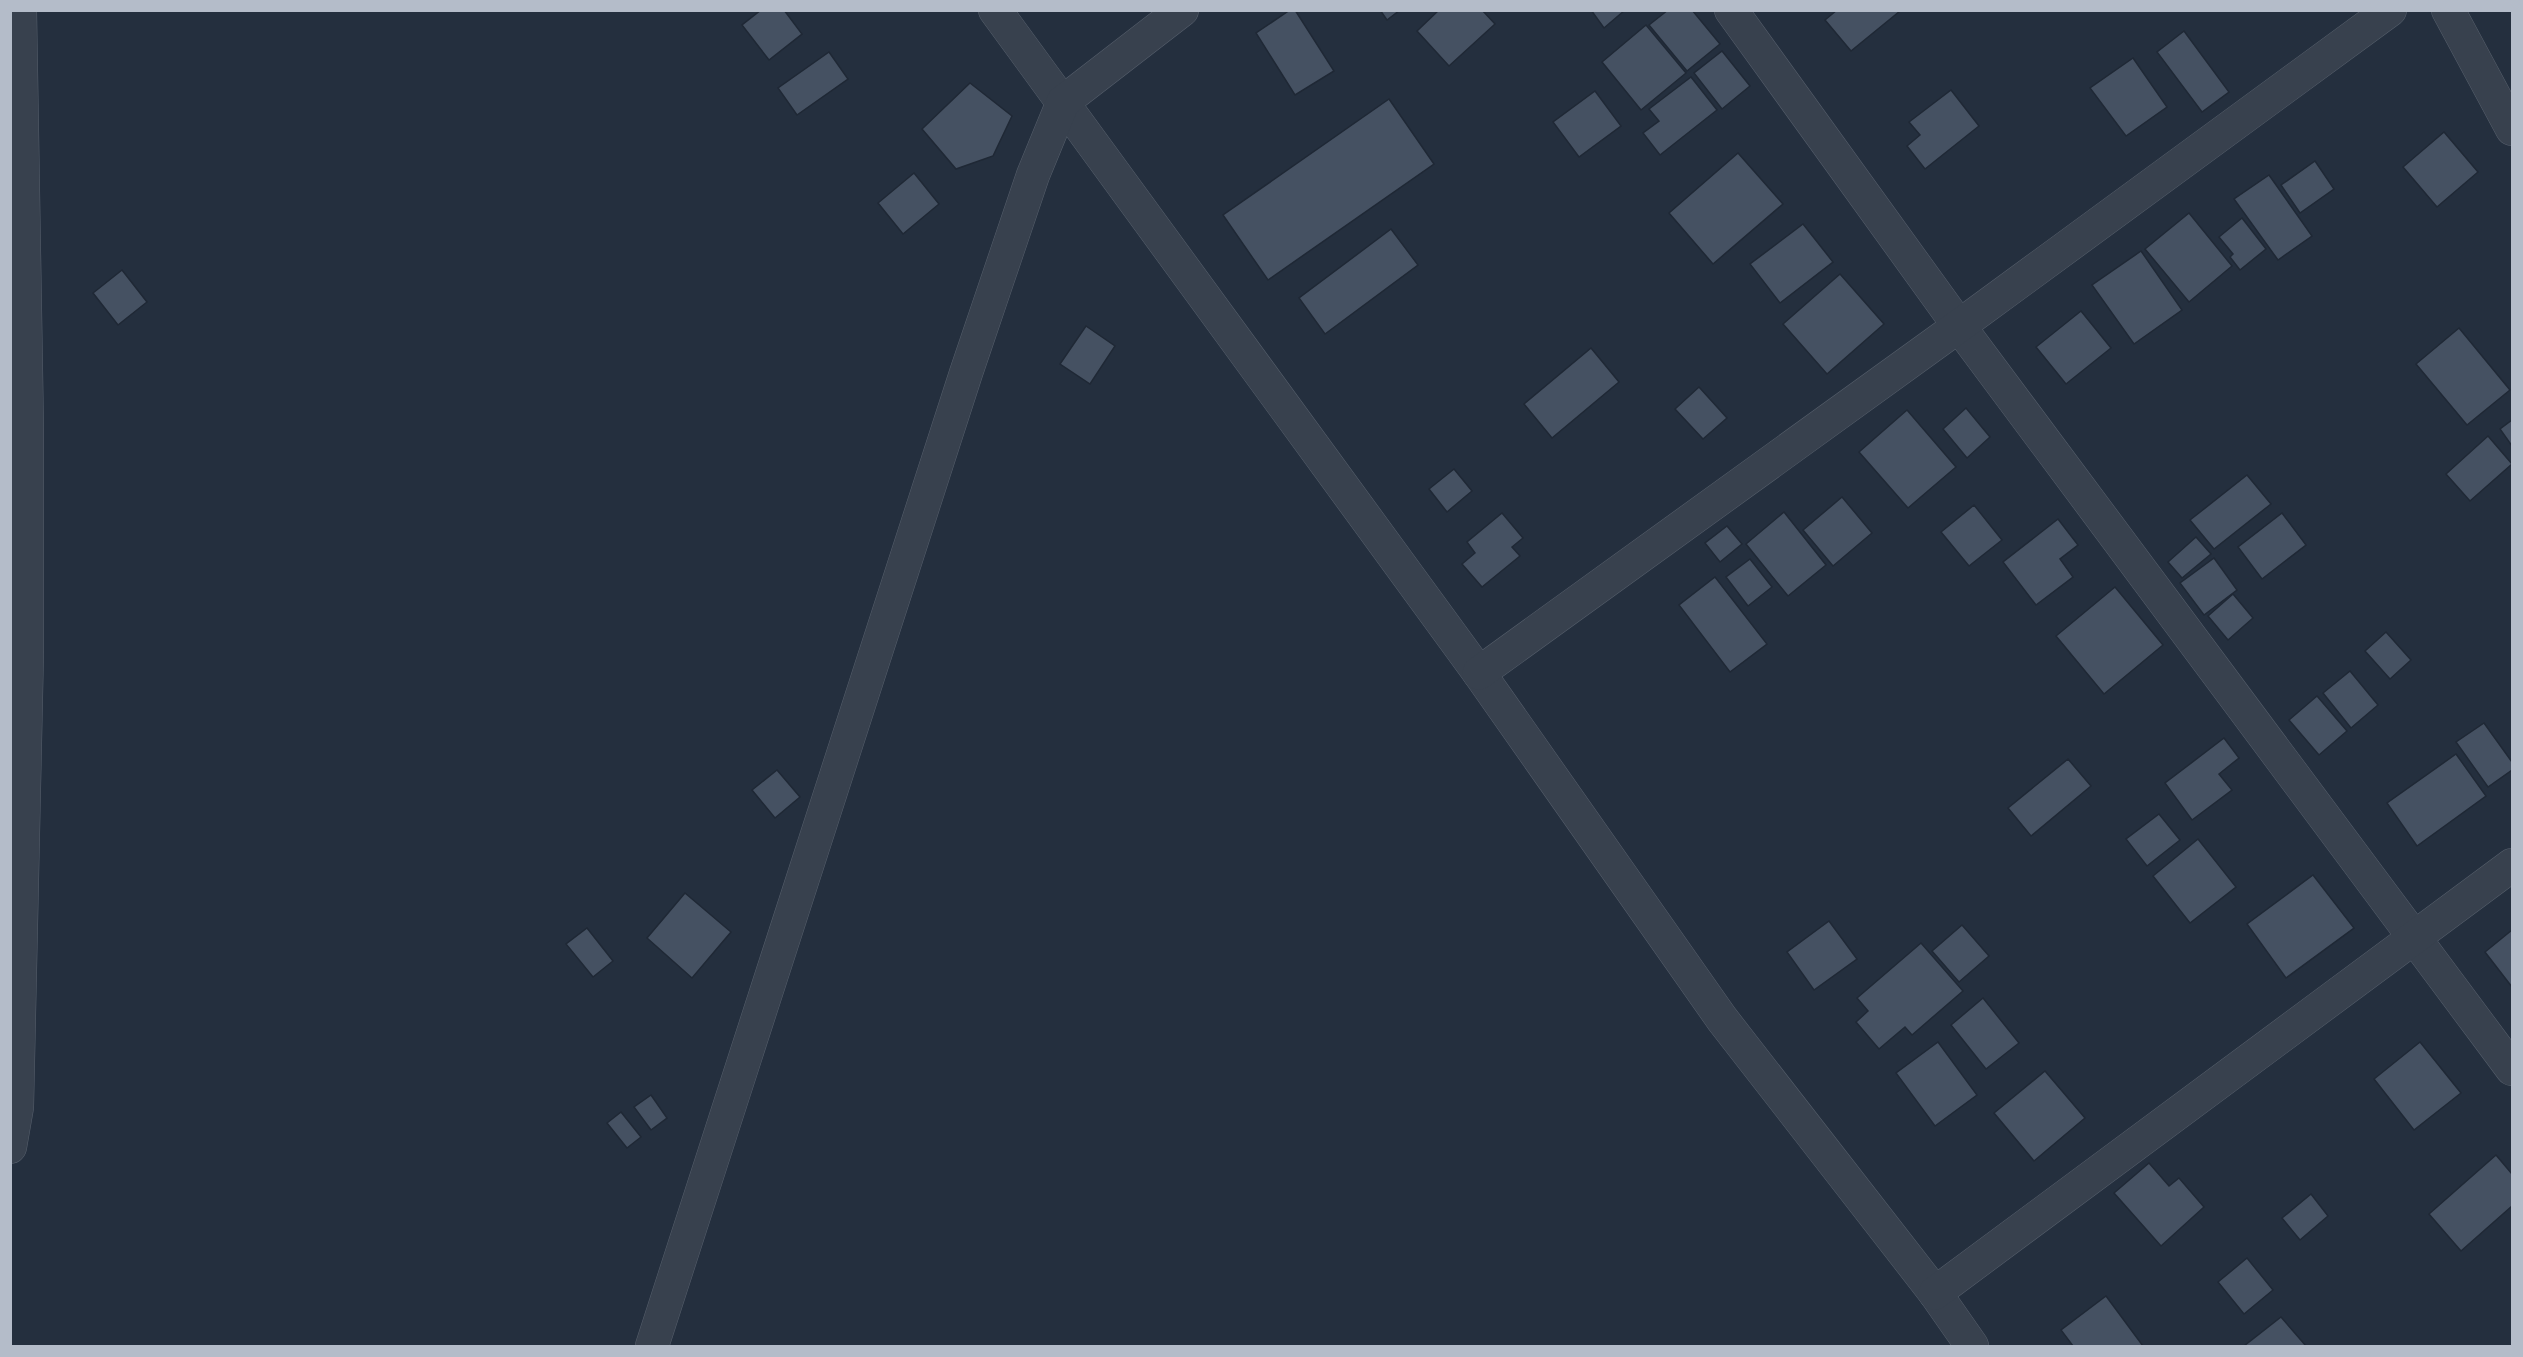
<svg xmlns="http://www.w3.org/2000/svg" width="2523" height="1357" font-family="'Open Sans',sans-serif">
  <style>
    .building { fill: #455162; stroke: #1f2835; stroke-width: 1.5 }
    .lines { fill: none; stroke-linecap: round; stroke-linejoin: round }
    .minor-casing { stroke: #565f6c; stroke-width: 34 }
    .minor { stroke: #38414e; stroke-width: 33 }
  </style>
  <rect width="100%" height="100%" fill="#242f3e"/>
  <g class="building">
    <path d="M761,10h23l18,24 -33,26 -27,-35z"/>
    <path d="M1290,10h5l39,61 -39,24 -39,-62z"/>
    <path d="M1380,10h20l-13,10z"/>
    <path d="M1439,10h43l13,14 -46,42 -32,-35z"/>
    <path d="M1591,10h34l-21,18z"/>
    <path d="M1668,10h24l28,34 -33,27 -38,-46z"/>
    <path d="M1837,10h62l1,1 -49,40 -26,-31z"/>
    <path d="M1646,25l40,48 -45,37 -39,-48z"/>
    <path d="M2184,31l45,61 -27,20 -45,-60z"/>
    <path d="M1722,51l28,35 -28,23 -28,-36z"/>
    <path d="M829,52l19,27 -51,36 -19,-27z"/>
    <path d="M2133,58l34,49 -41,29 -36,-48z"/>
    <path d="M1691,77l26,33 -57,45 -17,-22 16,-12 -10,-12z"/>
    <path d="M970,83l42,33 -19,40 -37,13 -34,-40z"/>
    <path d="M1951,90l28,36 -54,43 -18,-23 13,-11 -11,-13z"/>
    <path d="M1595,91l26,35 -42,31 -26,-35z"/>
    <path d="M1389,99l45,65 -166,116 -45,-65z"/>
    <path d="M2444,132l34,40 -41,35 -34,-40z"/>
    <path d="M1738,153l45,51 -70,60 -44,-51z"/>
    <path d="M2315,161l19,28 -34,24 -19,-28z"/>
    <path d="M914,173l25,31 -36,30 -25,-31z"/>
    <path d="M2269,175l43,61 -34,24 -44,-61z"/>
    <path d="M2189,213l43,53 -43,36 -44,-53z"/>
    <path d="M2242,218l24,31 -26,21 -10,-13 3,-3 -14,-17z"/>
    <path d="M1803,224l30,38 -53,41 -30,-39z"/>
    <path d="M1391,229l27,36 -93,69 -26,-36z"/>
    <path d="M2141,251l41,59 -48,34 -42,-59z"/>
    <path d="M122,270l25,32 -29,23 -25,-32z"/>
    <path d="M1840,274l44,50 -57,50 -44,-50z"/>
    <path d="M2081,311l30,37 -45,36 -30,-37z"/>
    <path d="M1086,326l29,20 -25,38 -30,-20z"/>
    <path d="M2459,328l51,62 -43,35 -51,-61z"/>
    <path d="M1591,348l28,34 -67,56 -28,-34z"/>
    <path d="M1699,387l28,31 -24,21 -28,-30z"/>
    <path d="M1966,408l24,29 -23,21 -24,-29z"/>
    <path d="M1907,410l49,57 -48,41 -49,-56z"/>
    <path d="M2512,420v26l-12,-17z"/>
    <path d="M2488,436l24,28 -42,37 -24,-27z"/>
    <path d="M1454,469l18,22 -25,21 -18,-23z"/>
    <path d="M2247,475l24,29 -57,45 -24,-29z"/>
    <path d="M1842,497l30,36 -39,33 -30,-36z"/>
    <path d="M1974,505l28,35 -33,26 -28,-34z"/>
    <path d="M1784,512l42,53 -38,31 -42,-52z"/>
    <path d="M1502,513l21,25 -11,9 8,9 -38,31 -20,-23 13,-11 -8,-11z"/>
    <path d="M2282,513l24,32 -44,34 -24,-32z"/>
    <path d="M2058,519l20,26 -18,14 13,18 -37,28 -33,-43z"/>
    <path d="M1727,526l15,18 -22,18 -15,-19z"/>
    <path d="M2196,537l15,17 -29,24 -14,-16z"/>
    <path d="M2214,558l23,32 -33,25 -24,-32z"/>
    <path d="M1750,559l22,28 -24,19 -22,-29z"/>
    <path d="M1715,577l52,67 -37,28 -51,-67z"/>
    <path d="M2115,587l48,58 -59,49 -48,-58z"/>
    <path d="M2233,594l20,24 -25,22 -20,-24z"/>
    <path d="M2386,632l25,28 -21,19 -25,-28z"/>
    <path d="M2350,671l28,34 -27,23 -28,-35z"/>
    <path d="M2317,696l30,35 -28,24 -30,-35z"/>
    <path d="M2484,723l28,39v8l-24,17 -32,-45z"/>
    <path d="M2224,738l15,20 -20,16 13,16 -40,30 -27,-37z"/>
    <path d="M2456,754l30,42 -69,50 -30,-43z"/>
    <path d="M2068,759l23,27 -60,50 -23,-28z"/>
    <path d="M777,770l23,27 -25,21 -23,-28z"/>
    <path d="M2159,814l21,26 -33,26 -21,-27z"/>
    <path d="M2198,839l38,48 -46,36 -37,-47z"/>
    <path d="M2313,875l41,53 -68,50 -39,-54z"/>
    <path d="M685,893l46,39 -39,46 -45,-40z"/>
    <path d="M1829,921l28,38 -43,31 -27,-38z"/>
    <path d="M1962,925l27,31 -30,26 -27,-31z"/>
    <path d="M587,928l26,33 -20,16 -27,-33z"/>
    <path d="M2512,930v57l-27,-35z"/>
    <path d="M1921,943l42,48 -51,44 -7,-8 -26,22 -23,-27 12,-11 -11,-13z"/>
    <path d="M1983,998l36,45 -33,26 -35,-44z"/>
    <path d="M1938,1042l39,53 -42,31 -39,-53z"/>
    <path d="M2420,1042l41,51 -47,37 -40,-51z"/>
    <path d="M2045,1071l40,47 -51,43 -40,-48z"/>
    <path d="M651,1095l16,23 -16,12 -17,-23z"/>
    <path d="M621,1112l20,25 -14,11 -20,-25z"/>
    <path d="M2496,1155l16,19v32l-51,45 -32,-37z"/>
    <path d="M2149,1163l20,23 10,-8 25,29 -43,39 -47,-53z"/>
    <path d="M2311,1194l17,22 -28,24 -18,-22z"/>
    <path d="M2247,1258l26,32 -29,24 -26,-32z"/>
    <path d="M2106,1296l37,50h-70l-12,-16z"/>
    <path d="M2281,1317l25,29h-62z"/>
  </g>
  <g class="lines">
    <defs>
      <g id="minor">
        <path d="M995,10l484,663 243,346 213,274 37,53"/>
        <path d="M1731,10l228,316 553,743"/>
        <path d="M2448,10l64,119"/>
        <path d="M1479,673l480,-347 431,-316"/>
        <path d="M10,1147l7,-40 10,-455v-224l-7,-418"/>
        <path d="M1935,1293l577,-428"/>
        <path d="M652,1346l314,-973 67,-198 30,-73 119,-92"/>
      </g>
    </defs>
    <use href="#minor" class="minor-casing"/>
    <use href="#minor" class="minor"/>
  </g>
  <rect width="2523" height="1357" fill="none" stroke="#b4bcc9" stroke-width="24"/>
</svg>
